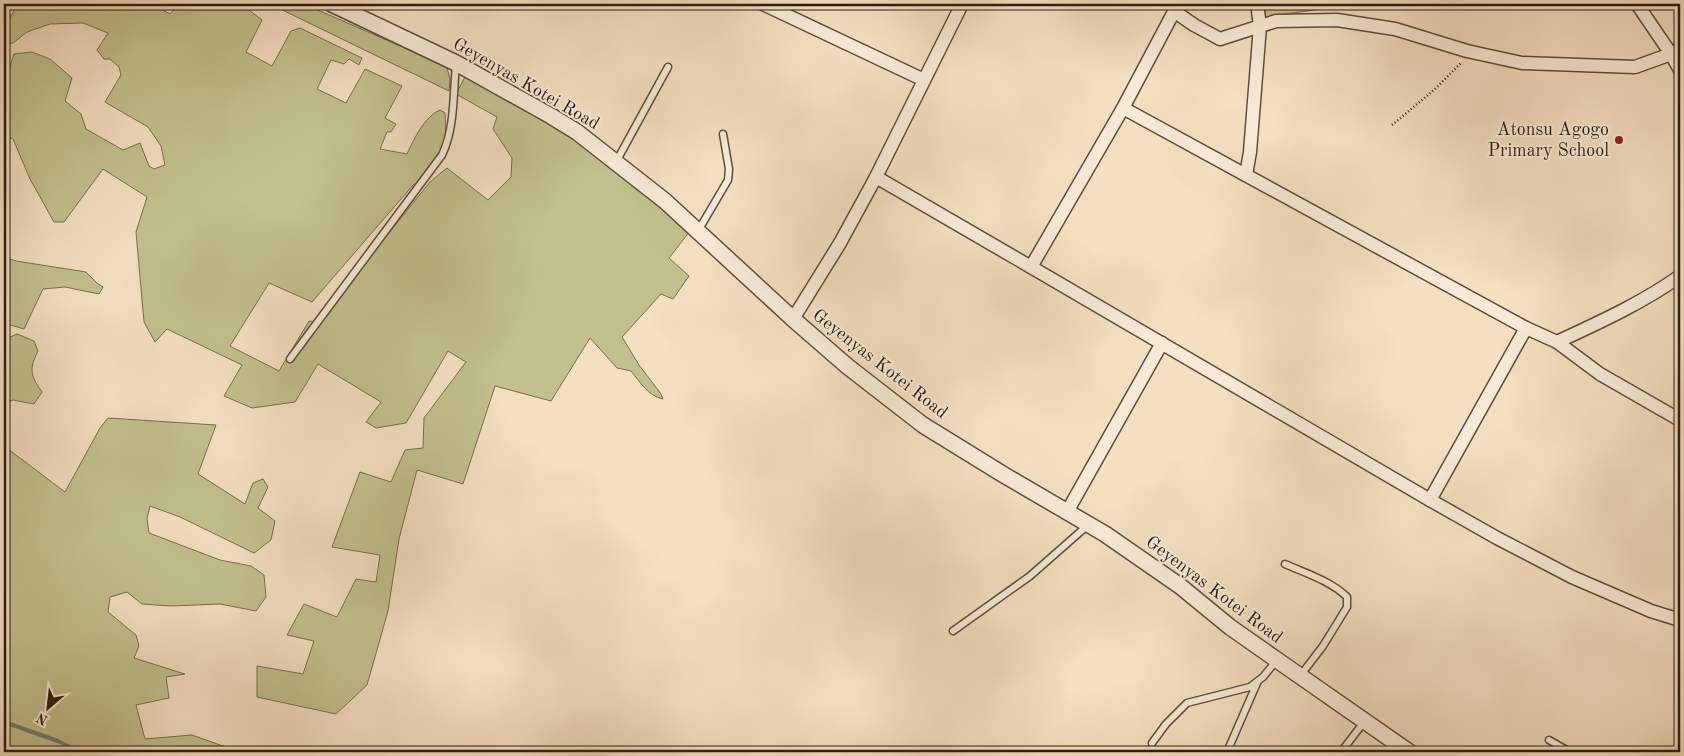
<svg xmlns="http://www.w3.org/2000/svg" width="1684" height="756" font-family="'Old Standard TT',serif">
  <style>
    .green { fill: #c2c08e; stroke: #776e4e }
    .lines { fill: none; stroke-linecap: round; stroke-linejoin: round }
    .stream { stroke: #707d6d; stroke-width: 4 }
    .service-casing { stroke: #5e4e3b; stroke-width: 9 }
    .minor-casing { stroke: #5e4e3b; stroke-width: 15 }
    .tertiary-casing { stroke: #5e4e3b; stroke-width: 18 }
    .path { stroke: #2c1d0e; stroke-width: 2.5; stroke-dasharray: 1 2.5; stroke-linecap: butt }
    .service { stroke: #f8ead7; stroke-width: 6 }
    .minor { stroke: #f8ead7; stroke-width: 12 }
    .tertiary { stroke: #f8ead7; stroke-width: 15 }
    .poi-dot { fill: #8f2418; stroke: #f8ead7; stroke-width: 2 }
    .labels { text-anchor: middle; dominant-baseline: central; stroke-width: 4; stroke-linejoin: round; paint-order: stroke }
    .street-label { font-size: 18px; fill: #2c1d0e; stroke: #f8ead7 }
    .poi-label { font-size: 18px; fill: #2c1d0e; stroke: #f8ead7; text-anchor: end }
  </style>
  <rect width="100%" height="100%" fill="#f4dfc1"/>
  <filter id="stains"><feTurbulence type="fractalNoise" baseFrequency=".004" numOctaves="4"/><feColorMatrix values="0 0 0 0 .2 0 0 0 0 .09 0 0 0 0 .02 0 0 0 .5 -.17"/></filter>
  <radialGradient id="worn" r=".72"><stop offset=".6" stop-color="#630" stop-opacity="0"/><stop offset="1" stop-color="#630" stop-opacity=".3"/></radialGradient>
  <g class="green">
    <path d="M18,4h134l18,10 9,-10h62l21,16 -16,32 26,14 19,-35 9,-3 62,30 -3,7 -10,-6 -5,5 -13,-4 -14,29 29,14 19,-34 37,17 -17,32 11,6 -5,8h-4l-7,17 27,5c7,-15 17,-37 33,-44l5,3 1,28 -5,12 -22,31h-5l-102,118 -43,-19 -39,63 49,25 30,-50 8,1 113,-140 17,-14 41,32 23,-23 1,-19 -19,-29 4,-12 -41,-23 10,-19 71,39 46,30 107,87 -21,27 20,18 -16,23 -12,-5 -39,43 17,28 22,29 2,5c-15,-3 -23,-17 -32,-28l-14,-3 -27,-30 -39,63 -56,-15 -32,98 -46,-14 -18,69 -11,72 -21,74 -31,29 -79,-17v-31l46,8 11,-33 -27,-6 17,-31 33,13 19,-38 20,3 4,-27 -48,-8 28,-75 31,10 14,-32 18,-2 1,-30 42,-56 -18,-11 -42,72 -30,5 -10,-6 15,-20 -63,-38 -23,38 -43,6 -28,-12 18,-31 -75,-36 -12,13 -11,-20 -8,-90 11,-35 -44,-28 -39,53h-10l-24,-43 -17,-40 -9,-4v-55l2,-1 8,-25 18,-2 18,7 22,19 -7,23 16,13 5,15 37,21 17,-7 9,23 5,3 11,-4 -4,-19 -13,-19 -43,-25 16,-27 -2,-8 -9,-8h-6l-7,-9 11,-17 -25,-10 -33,1 -23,8 -14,11 -8,1 -1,-16z"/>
    <path d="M270,4h34l126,55 17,9 3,11 -1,12z"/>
    <path d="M1263,4h94l-92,13z"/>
    <path d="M4,257l12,4 70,11 11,11 6,4 -4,7 -34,-7 -22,2 -19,40 -20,-6z"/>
    <path d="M17,334l17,7 4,10c-9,18 -8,24 4,41l-8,12 -21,-4 -9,4v-64z"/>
    <path d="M108,418l108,7 -18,49 47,30 8,-21 10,-4 5,8 -10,21 17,13 -4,19 -17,13 -74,-36 -30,-11 -3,13 2,14 71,27 31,6 13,9 2,22 -10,14 -36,-7 -49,2 -29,-2 -15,-12 -17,5 -2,15 28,23 3,11 -5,12 51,16 -19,3 3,21 -33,7 9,34 47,-4 48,17h-236v-112l2,-18 -2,-1v-175l61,46 35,-64z"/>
  </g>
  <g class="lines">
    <path class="stream" d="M4,722l54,19 21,11"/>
    <defs>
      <g id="service">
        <path d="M616,162l52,-95"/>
        <path d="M698,231l30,-51 1,-11 -6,-35"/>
        <path d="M290,359l152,-204c13,-27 11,-61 14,-90"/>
        <path d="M1285,564c20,9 46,17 62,33v10l-24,39 -23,30"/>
        <path d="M953,631l77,-55 58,-51"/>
        <path d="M1549,740l21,12"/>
        <path d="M1152,743l14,-19 21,-21 63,-16 13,-10 14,-17"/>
        <path d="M1227,752l30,-69"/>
        <path d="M1341,752l23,-30"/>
      </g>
      <g id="minor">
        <path d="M763,4l161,76"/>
        <path d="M1637,4l34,50 9,-5"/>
        <path d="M1174,11l20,14 26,14 56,-18 61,-1 58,9 72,22 55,12 113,4 36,-13 9,16"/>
        <path d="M1123,108l403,220 31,14c43,-20 85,-39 123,-66"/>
        <path d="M1246,175l4,-23 10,-126 -3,-22"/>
        <path d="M876,177l155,90 92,-159 55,-104"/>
        <path d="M1031,267l399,233 67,38 75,39 79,34 29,9"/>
        <path d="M793,319l47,-76 36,-66 86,-173"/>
        <path d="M1557,342l43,32 80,46"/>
        <path d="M1430,500l96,-172"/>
        <path d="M1067,512l95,-169"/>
      </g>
      <path id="tertiary" d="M332,4l124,59 95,53 26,16 88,69 128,118 54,47 76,59 81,50 101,59 75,52 50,41 47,33 132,92"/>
    </defs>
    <use href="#service" class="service-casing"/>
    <use href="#minor" class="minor-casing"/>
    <use href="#tertiary" class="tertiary-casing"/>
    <path class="path" d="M1392,125l42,-35 27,-27"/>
    <use href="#service" class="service"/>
    <use href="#minor" class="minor"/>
    <use href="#tertiary" class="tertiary"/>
  </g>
  <circle class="poi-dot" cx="1619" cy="140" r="5"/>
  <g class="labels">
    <g class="street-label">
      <text transform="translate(526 84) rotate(30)">Geyenyas Kotei Road</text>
      <text transform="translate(880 364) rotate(38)">Geyenyas Kotei Road</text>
      <text transform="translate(1214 590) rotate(37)">Geyenyas Kotei Road</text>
    </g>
    <g class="poi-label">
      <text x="1609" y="130">Atonsu Agogo<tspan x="1609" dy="21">Primary School</tspan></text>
    </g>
  </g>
  <rect width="1684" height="756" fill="none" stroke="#f4dfc1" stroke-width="20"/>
  <rect x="5" y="5" width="1674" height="746" fill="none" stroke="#2c1d0e" stroke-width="2.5"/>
  <rect x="10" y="10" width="1664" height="736" fill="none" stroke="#2c1d0e"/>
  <g transform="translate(48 708) rotate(208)" stroke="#f8ead7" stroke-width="4" paint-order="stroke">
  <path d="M0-4L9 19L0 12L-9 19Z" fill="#2c1d0e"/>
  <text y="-8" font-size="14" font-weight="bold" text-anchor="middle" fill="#2c1d0e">N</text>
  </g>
  <rect width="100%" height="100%" filter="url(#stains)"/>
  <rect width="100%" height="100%" fill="url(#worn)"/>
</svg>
